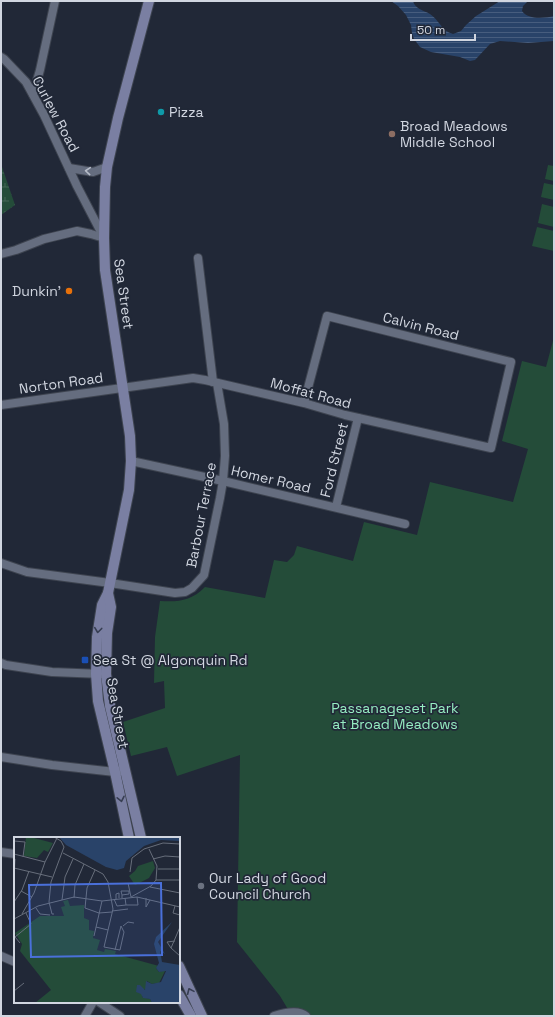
<svg xmlns="http://www.w3.org/2000/svg" width="555" height="1017" font-family="'Space Grotesk',sans-serif">
  <style>
    .wetland { fill: url(#wetland-marsh) }
    .park { fill: #244c39 }
    .water { fill: url(#water-rules) }
    .lines { fill: none; stroke-linecap: round; stroke-linejoin: round }
    .street-casing { stroke: #3e4450; stroke-width: 10 }
    .secondary-casing { stroke: #3e4450; stroke-width: 12 }
    .street { stroke: #656d7f; stroke-width: 8 }
    .secondary { stroke: #7a7fa2; stroke-width: 10 }
    .oneway { stroke: #b6bcc8 }
    .oneway2 { stroke: #373e52 }
    .culture-dot { fill: #0f9aa8; stroke: #212837; stroke-width: 1.5 }
    .education-dot { fill: #8d6e63; stroke: #212837; stroke-width: 1.5 }
    .food-dot { fill: #e8710a; stroke: #212837; stroke-width: 1.5 }
    .transit-dot { fill: #1a4fb4; stroke: #212837; stroke-width: 1.5 }
    .worship-dot { fill: #6b7280; stroke: #212837; stroke-width: 1.5 }
    .labels { text-anchor: middle; dominant-baseline: central; stroke-width: 3.5; stroke-linejoin: round; paint-order: stroke }
    .poi-label { font-size: 14px; fill: #d1d6e0; stroke: #212837; text-anchor: start }
    .street-label { font-size: 14px; fill: #d1d6e0; stroke: #212837 }
    .park-label { font-size: 14px; fill: #95ecc1; stroke: #212837 }
    .inset-road { fill: none; stroke: #676e7b; stroke-width: 1 }
    .view { fill: #4a70da; fill-opacity: 0.15; stroke: #4a70da; stroke-width: 2 }
    .inset-edge { fill: none; stroke: #d1d6e0; stroke-width: 2 }
  </style>
  <defs>
    <pattern id="wetland-marsh" width="20" height="14" patternUnits="userSpaceOnUse"><rect width="20" height="14" fill="#244c39"/><path d="M1 5h8M5 5V1M11 12h8M15 12V8" fill="none" stroke="#436555"/></pattern>
    <pattern id="water-rules" width="6" height="5" patternUnits="userSpaceOnUse"><rect width="6" height="5" fill="#294369"/><path d="M0 2.5h6" fill="none" stroke="#475d7e"/></pattern>
  </defs>
  <rect width="100%" height="100%" fill="#212837"/>
  <path class="wetland" d="M1,164l14,41 -14,10z"/>
  <g class="park">
    <path d="M548,165l6,1v15l-9,-2z"/>
    <path d="M544,183l10,2v15l-13,-3z"/>
    <path d="M542,204l12,3v20l-16,-4z"/>
    <path d="M537,227l17,4v20l-22,-5z"/>
    <path d="M554,337v679h-262l-12,-20 -43,-54 3,-187 -63,21 -10,-29 -36,9 -8,-34 42,-14 -1,-27 -10,2 1,-46 5,-36c19,1 31,0 45,-14l60,11 9,-38 13,2 7,-7 3,-9 56,15 11,-39 53,13 13,-53 83,20 15,-53 -26,-8 20,-80 24,6z"/>
  </g>
  <path class="water" d="M391,1h22c2,8 10,9 17,13 6,4 10,11 15,16 2,2 6,3 8,4l8,-3 5,-6 10,-9 24,-15h28l-5,5 -1,5c6,9 23,7 32,5v25l-26,2 -28,-2 -10,3 -15,16 -5,1 -10,-4 -29,-5 -11,-5 -6,-8 -2,-6 -1,-8 -5,-10 -8,-9z"/>
  <g class="lines">
    <defs>
      <g id="street">
        <path d="M1,57l3,2 22,23 18,33 33,71 27,52"/>
        <path d="M33,94l7,-24 15,-69"/>
        <path d="M69,168l24,4 14,-5"/>
        <path d="M1,254l15,-4 28,-11 33,-8 14,3 13,4"/>
        <path d="M198,258l15,124"/>
        <path d="M1,405l192,-27 12,2 99,23 41,12 146,33 20,-86 -184,-46 -23,87"/>
        <path d="M131,461l92,20 182,43"/>
        <path d="M336,507l22,-89"/>
        <path d="M1,563l26,9 83,11 65,10 10,-1 7,-4 12,-13 16,-77 3,-17 2,-25 -1,-32 -7,-41"/>
        <path d="M1,663l5,2 46,7 50,2"/>
        <path d="M1,757l51,8 63,7 6,-1"/>
        <path d="M1,852l14,2"/>
        <path d="M1,956l14,6"/>
        <path d="M99,1002l21,14"/>
        <path d="M85,1016l8,-14"/>
        <path d="M274,1016c9,-3 24,-7 32,0"/>
      </g>
      <g id="secondary">
        <path d="M108,593l-6,12 -5,32 -1,37 2,27 17,71 14,66"/>
        <path d="M141,838l-31,-132 -4,-32 1,-41 4,-26 -3,-14 21,-103 2,-29 -1,-25 -25,-166 -1,-32 1,-51 2,-20 11,-49 31,-117"/>
        <path d="M179,966l23,50"/>
        <path d="M179,995l12,21"/>
      </g>
    </defs>
    <use href="#street" class="street-casing"/>
    <use href="#secondary" class="secondary-casing"/>
    <use href="#street" class="street"/>
    <use href="#secondary" class="secondary"/>
  </g>
  <defs><path id="oneway-chevron" d="M-2-3.5L2.5 0L-2 3.5" fill="none" stroke-width="1.6" stroke-linecap="round" stroke-linejoin="round"/></defs>
  <use class="oneway" href="#oneway-chevron" transform="translate(88 171) rotate(-175)"/>
  <g class="oneway2">
    <use href="#oneway-chevron" transform="translate(98 630) rotate(97)"/>
    <use href="#oneway-chevron" transform="translate(121 799) rotate(78)"/>
    <use href="#oneway-chevron" transform="translate(190 991) rotate(-114)"/>
  </g>
  <circle class="culture-dot" cx="161" cy="112" r="4"/>
  <circle class="education-dot" cx="392" cy="134" r="4"/>
  <circle class="food-dot" cx="69" cy="291" r="4"/>
  <rect class="transit-dot" x="81" y="656" width="8" height="8" rx="2"/>
  <circle class="worship-dot" cx="201" cy="886" r="4"/>
  <g class="labels">
    <g class="poi-label">
      <text x="169" y="112">Pizza</text>
      <text x="400" y="126">Broad Meadows<tspan x="400" dy="16">Middle School</tspan></text>
      <text x="61" y="291" text-anchor="end">Dunkin'</text>
      <text x="93" y="660">Sea St @ Algonquin Rd</text>
      <text x="209" y="878">Our Lady of Good<tspan x="209" dy="16">Council Church</tspan></text>
    </g>
    <g class="street-label">
      <text transform="translate(56 114) rotate(62)">Curlew Road</text>
      <text transform="translate(124 294) rotate(82)">Sea Street</text>
      <text transform="translate(421 326) rotate(14)">Calvin Road</text>
      <text transform="translate(61 383) rotate(-8)">Norton Road</text>
      <text transform="translate(311 393) rotate(15)">Moffat Road</text>
      <text transform="translate(334 460) rotate(-76)">Ford Street</text>
      <text transform="translate(271 479) rotate(13)">Homer Road</text>
      <text transform="translate(201 515) rotate(-79)">Barbour Terrace</text>
      <text transform="translate(118 713) rotate(80)">Sea Street</text>
    </g>
    <g class="park-label">
      <text x="395" y="708">Passanageset Park<tspan x="395" dy="16">at Broad Meadows</tspan></text>
    </g>
  </g>
  <g transform="translate(14 837)">
    <rect width="166" height="166" fill="#212837"/>
    <path d="M139,24l2,7 -6,10 -14,7 -6,-9 6,-5 3,-5z" fill="#244c39"/>
    <path d="M12,0l8,1 19,5 -5,9 -4,-2 -7,8 -13,-2zM54,63l2,6 14,-1v13l5,2v10l5,1 -1,7 7,2 -3,10 7,2 1,-3 11,2 -1,3 44,12 -3,2 3,4 7,-3 -7,14 -7,1 -5,-3 -1,9 -4,-1v8l8,2 2,4h-117l16,-13 -31,-39 2,-7 -7,-11 25,-17h24l-3,-9 4,-1 -2,-5z" fill="#244c39"/>
    <path d="M45,0h121v4l-19,-1 -17,6 -18,15 -2,7 -7,2 -11,-3 -40,-22zM158,85l-14,20 7,12 -5,-3 2,11 18,3v38h-28l-2,-4 -7,-1 -2,-4 -5,-2 1,-7h3l5,5 1,-9 6,3 9,-2 5,-11 -7,1 -3,-4 3,-5 -5,-19 2,-7z" fill="#294369"/>
    <path class="inset-road" d="M0,4l11,1 -2,15M135,12l8,17 -1,14M49,16l40,21 5,8 5,27 -9,38 16,3 4,-18 -3,-6M0,17l31,8M139,22l12,-3 15,1M0,31l38,9M144,32h22M81,33l-8,18 -2,20 14,5 13,-1M116,35l2,-14 12,-9 19,-6 17,1M0,41l1,-19M114,46l3,14 20,-11 5,-6h24M136,50l30,6M7,54l11,6M108,58l7,-1v-3h-8l1,4v3M60,61l1,-13 9,-21M111,61l1,7h12l-1,-8M132,61v9l4,-7M100,62l3,7 9,-1M102,62v-5l3,-1v5M48,63l3,-23 8,-18M0,65l8,-12 7,-19M161,69l-2,7 7,2M22,71l4,6 10,1M98,74l16,-2M8,77l12,-21 11,-31 12,-24M40,77h-2l-3,-12 2,-20 13,-35 -3,-6 -7,-4M0,82l24,-13 36,-9 28,4 35,-4 43,10M109,89l5,-4 6,1M82,90l12,3M166,90l-9,21 9,8M80,99l8,-35M6,106l-5,-6 16,-13 -5,-11M157,111l-4,-6 8,-1M101,113l6,-24M0,154l10,-8"/>
    <path class="view" d="M147,46l1,72 -131,2 -2,-72z"/>
    <rect width="166" height="166" class="inset-edge"/>
  </g>
  <rect width="555" height="1017" fill="none" stroke="#d1d6e0" stroke-width="4"/>
  <path d="M411 34v6h64v-6" fill="none" stroke="#d1d6e0" stroke-width="2"/>
  <text x="417" y="34" font-size="12" fill="#d1d6e0" stroke="#212837" stroke-width="3" paint-order="stroke">50 m</text>
</svg>
